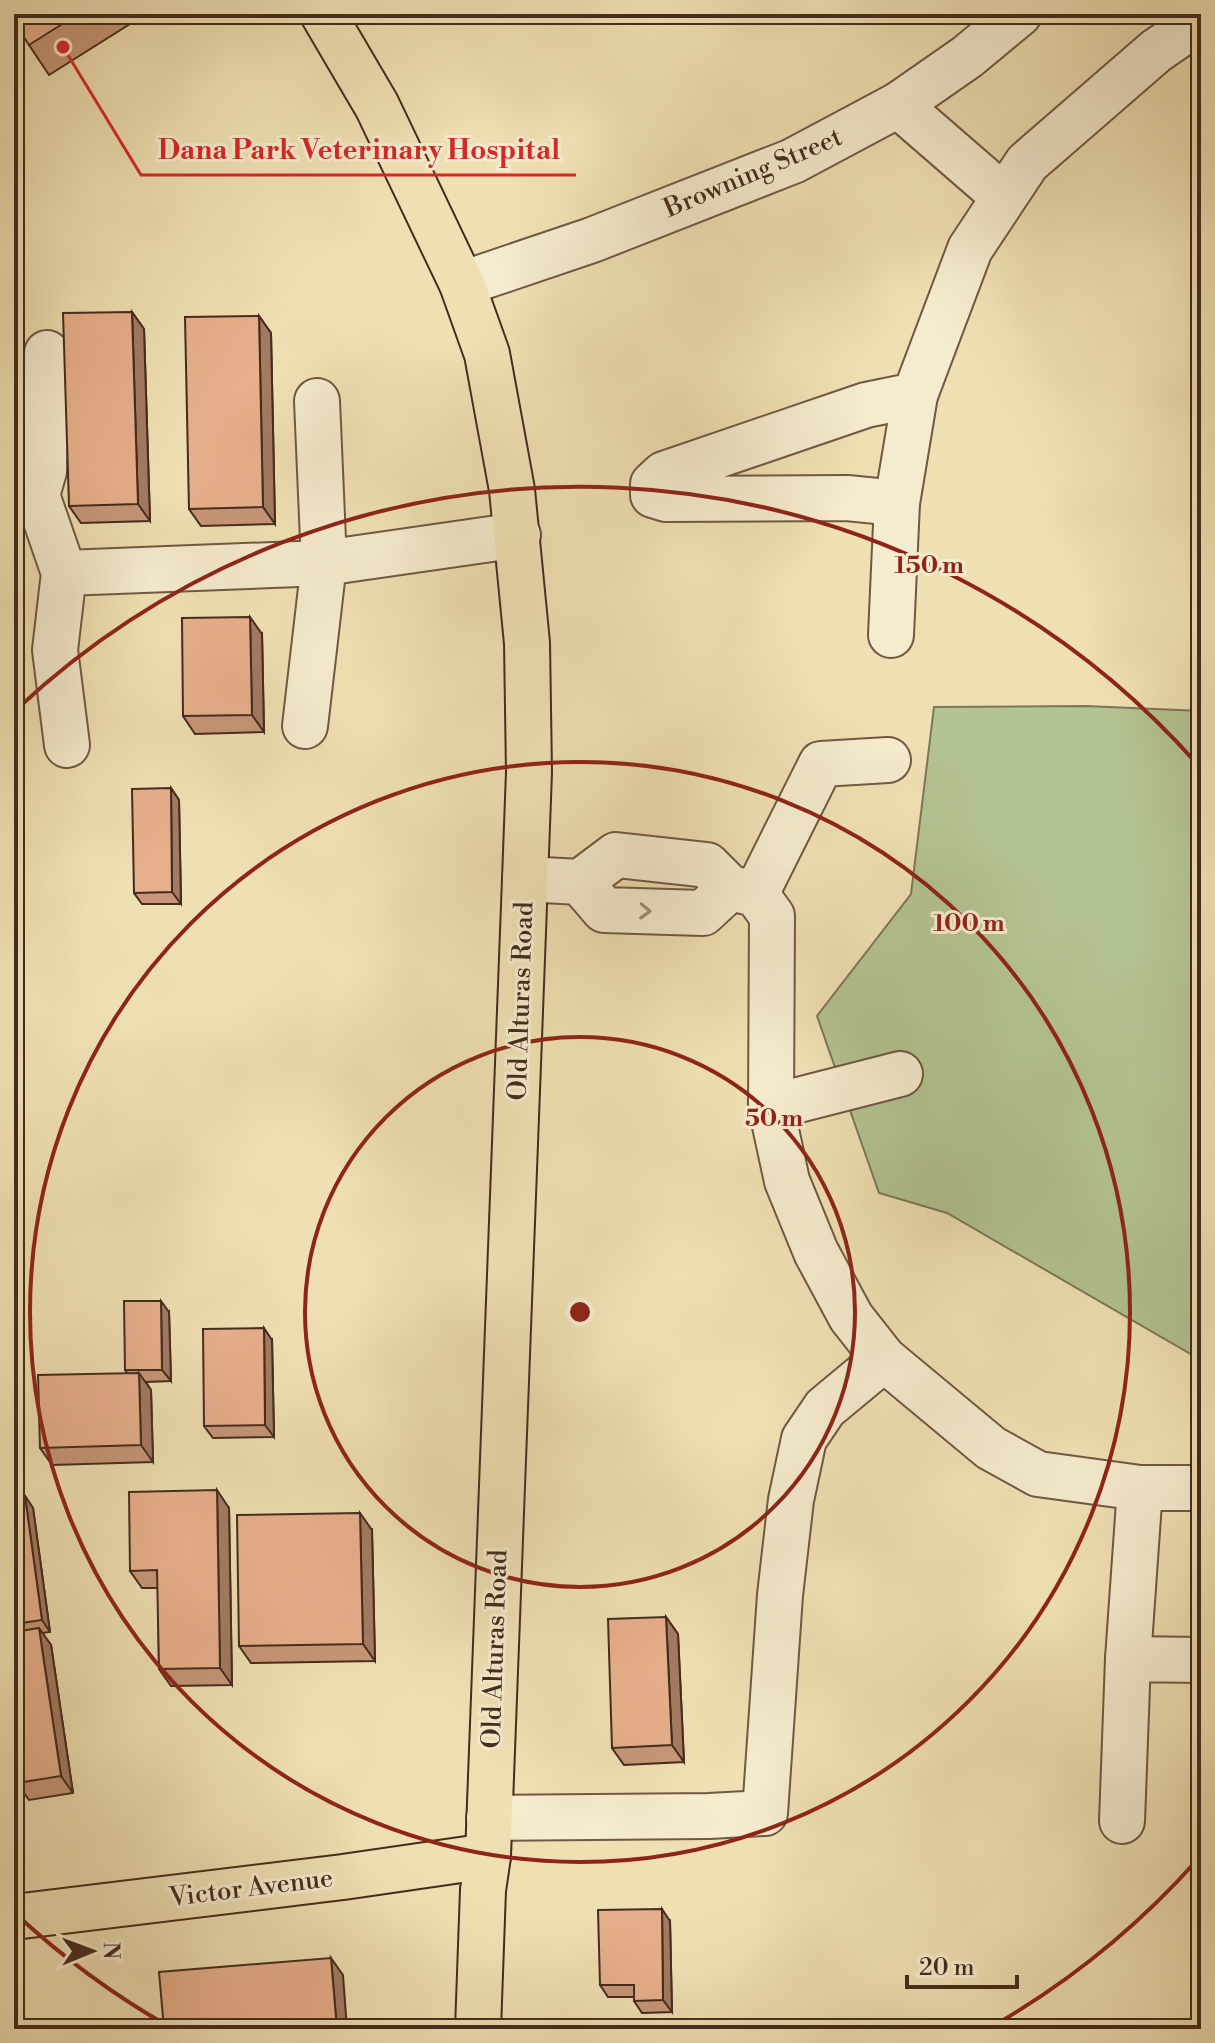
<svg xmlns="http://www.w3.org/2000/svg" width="1215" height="2043" font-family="'Libre Bodoni',serif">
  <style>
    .green { fill: #b3c391; stroke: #7c7757; stroke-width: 2 }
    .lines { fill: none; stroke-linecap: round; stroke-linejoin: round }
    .minor-casing { stroke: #705842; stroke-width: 48 }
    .major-casing { stroke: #452b1d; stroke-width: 48 }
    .minor { stroke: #f5ebce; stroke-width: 44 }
    .major { stroke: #efe0b3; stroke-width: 44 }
    .wall { fill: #c79778; stroke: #452b1d; stroke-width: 2 }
    .shaded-wall { fill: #a27b62; stroke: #452b1d; stroke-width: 2 }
    .building { fill: #e7b08c; stroke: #452b1d; stroke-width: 2 }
    .oneway { stroke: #9d8b76 }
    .ring { fill: none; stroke: #8f2418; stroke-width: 4 }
    .labels { text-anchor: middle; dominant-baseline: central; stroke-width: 6; stroke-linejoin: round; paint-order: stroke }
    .street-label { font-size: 26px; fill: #452b1d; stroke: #f5ebce }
    .centre { fill: #8f2418; stroke: #f5ebce; stroke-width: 4 }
    .ring-label { font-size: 24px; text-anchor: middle; font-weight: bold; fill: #8f2418; stroke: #f5ebce; stroke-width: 6; stroke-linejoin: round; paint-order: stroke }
    .leader { fill: none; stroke: #d62828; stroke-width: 3 }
    .callout-dot { fill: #d62828; stroke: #f5ebce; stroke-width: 3 }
    .callout-label { font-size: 28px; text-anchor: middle; font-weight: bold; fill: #d62828; stroke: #f5ebce; stroke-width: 6; stroke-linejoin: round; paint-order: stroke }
  </style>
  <rect width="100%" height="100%" fill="#efe0b3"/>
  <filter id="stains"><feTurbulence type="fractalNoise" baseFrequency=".0025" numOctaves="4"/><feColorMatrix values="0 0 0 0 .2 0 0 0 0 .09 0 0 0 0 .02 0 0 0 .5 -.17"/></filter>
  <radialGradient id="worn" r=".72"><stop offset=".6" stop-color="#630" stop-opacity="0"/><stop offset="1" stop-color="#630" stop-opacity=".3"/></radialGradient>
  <path class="green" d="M1086,706l115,5v649l-254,-147 -68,-20 -62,-177 94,-122 23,-187z"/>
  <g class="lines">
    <defs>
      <g id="minor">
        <path d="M898,105l106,92"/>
        <path d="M462,284l130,-44 201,-79 105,-56 69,-48 52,-43"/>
        <path d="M47,353l-3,118 -7,24 27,78 -9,77 12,95"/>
        <path d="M897,503l-50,-5 -181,1 -13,-4v-11l11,-10 202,-69 49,-10 55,-146 57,-86 129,-112 45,-31"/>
        <path d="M64,573l260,-10 194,-28"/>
        <path d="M891,635l6,-132 18,-108"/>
        <path d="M305,726l19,-163 -7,-162"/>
        <path d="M525,879l55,3 36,-27 91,10 23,23 26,6 16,22 -1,191 16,74 29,71 35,65 33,42 107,89 47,26 102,14h61"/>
        <path d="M580,882l24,28 99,3 27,-25"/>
        <path d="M756,894l65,-130 67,-4"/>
        <path d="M771,1107l129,-33"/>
        <path d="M1128,1659l12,-171"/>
        <path d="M489,1818l220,-2 56,-3 15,-218 11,-95 13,-61 21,-31 59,-49"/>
        <path d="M1122,1821l6,-162 73,1"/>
      </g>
      <g id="major">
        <path d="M323,14l54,92 85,178 25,70 25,136 15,153 2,129 -4,107 -37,977 -5,34 -5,139"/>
        <path d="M14,1917l329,-40 145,-21"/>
      </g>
    </defs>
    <use href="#minor" class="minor-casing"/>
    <use href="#major" class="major-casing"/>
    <use href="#minor" class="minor"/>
    <use href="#major" class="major"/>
  </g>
  <g class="wall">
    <path d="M14,14h125l2,3 -92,58 -20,-30z"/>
    <path d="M132,312l12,17 6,192 -69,2 -12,-17z"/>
    <path d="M259,316l12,17 4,191 -74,2 -12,-17z"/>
    <path d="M262,634l2,98 -69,2 -12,-18z"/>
    <path d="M171,788l8,12 2,104h-39l-8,-11z"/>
    <path d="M169,1312l2,69 -25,1 5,8 2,72 -101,3 -12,-17 87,-75 -2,-3z"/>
    <path d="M272,1340l2,97 -61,1 -9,-12z"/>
    <path d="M25,1496l8,12 17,124 -8,1 9,12 22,148 -44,7 -12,-17 -3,-19v-266z"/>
    <path d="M229,1508l3,177 -61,1 -12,-17 -1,-81h-16l-12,-17z"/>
    <path d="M372,1530l3,131 -124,2 -12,-17z"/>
    <path d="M666,1617l12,17 6,128 -60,3 -12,-17z"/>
    <path d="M670,1921l2,91 -30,1 -8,-12v-4h-26l-8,-12z"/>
  </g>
  <g class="shaded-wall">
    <path d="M132,312l12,17 6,192 -12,-17z"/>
    <path d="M259,316l12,17 4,191 -12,-17z"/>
    <path d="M250,617l12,17 2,98 -12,-17z"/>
    <path d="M171,788l8,12 2,104 -9,-12z"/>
    <path d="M161,1301l8,11 2,69 -9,-11z"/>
    <path d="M264,1328l8,12 2,97 -9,-12z"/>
    <path d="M139,1373l12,17 2,72 -12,-17z"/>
    <path d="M217,1490l12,18 3,177 -12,-17z"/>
    <path d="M25,1496l8,12 17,124 -8,-12z"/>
    <path d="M360,1513l12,17 3,131 -12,-17z"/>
    <path d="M666,1617l12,17 6,128 -12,-17z"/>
    <path d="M39,1628l12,17 22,148 -12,-17z"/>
    <path d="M662,1909l8,12 2,91 -9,-12z"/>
    <path d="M331,1958l12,17 4,54h-10z"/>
  </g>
  <g class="building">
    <path d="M14,14h64l-49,31 -15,-23z"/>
    <path d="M132,312l6,192 -69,2 -6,-193z"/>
    <path d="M259,316l4,191 -74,2 -4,-192z"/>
    <path d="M250,617l2,98 -69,1 -1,-98z"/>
    <path d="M171,788l1,104 -38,1 -2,-104z"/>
    <path d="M124,1301h37l1,69h-37z"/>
    <path d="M264,1328l1,97 -61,1 -1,-97z"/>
    <path d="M139,1373l2,72 -101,3 -2,-73z"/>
    <path d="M217,1490l3,178 -61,1 -2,-99 -27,1 -1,-79z"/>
    <path d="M25,1496l17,124 -28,4v-126z"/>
    <path d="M360,1513l3,131 -124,2 -2,-131z"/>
    <path d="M666,1617l6,128 -60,3 -4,-129z"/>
    <path d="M39,1628l22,148 -44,7 -3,-19v-132z"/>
    <path d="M662,1909l1,91 -29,1v-16h-34l-2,-75z"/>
    <path d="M331,1958l6,71h-173l-5,-57z"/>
  </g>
  <defs><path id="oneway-chevron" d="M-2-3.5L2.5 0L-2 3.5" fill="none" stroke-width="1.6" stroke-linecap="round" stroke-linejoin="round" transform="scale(2)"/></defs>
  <use class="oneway" href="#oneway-chevron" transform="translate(645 911) rotate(2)"/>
  <g class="ring">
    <circle cx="580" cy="1312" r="275"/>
    <circle cx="580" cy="1312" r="550"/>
    <path d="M1198 1859A825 825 0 0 1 993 2026M168 2026A825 825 0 0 1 17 1915M17 709A825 825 0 0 1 1198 765"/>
  </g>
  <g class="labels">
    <g class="street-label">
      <text transform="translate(753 173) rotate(-23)">Browning Street</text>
      <text transform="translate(521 1001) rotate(-88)">Old Alturas Road</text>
      <text transform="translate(495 1649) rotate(-88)">Old Alturas Road</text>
      <text transform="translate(251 1888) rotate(-7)">Victor Avenue</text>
    </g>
  </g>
  <circle cx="580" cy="1312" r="12" class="centre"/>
  <g class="ring-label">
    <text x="929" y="573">150 m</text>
    <text x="969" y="931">100 m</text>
    <text x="774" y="1126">50 m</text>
  </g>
  <path class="leader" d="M63 47L141 175H576"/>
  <circle class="callout-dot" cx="63" cy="47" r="8"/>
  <g class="callout-label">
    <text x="359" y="159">Dana Park Veterinary Hospital</text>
  </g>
  <rect width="1215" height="2043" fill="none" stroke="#efe0b3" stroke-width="48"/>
  <rect x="16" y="16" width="1183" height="2011" fill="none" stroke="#452b1d" stroke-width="4"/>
  <rect x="24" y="24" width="1167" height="1995" fill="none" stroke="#452b1d" stroke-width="2"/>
  <g transform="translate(92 1951) rotate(89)" stroke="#f5ebce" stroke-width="6" paint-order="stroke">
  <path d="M0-6L14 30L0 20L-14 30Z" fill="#452b1d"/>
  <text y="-12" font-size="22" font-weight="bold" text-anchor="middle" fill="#452b1d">N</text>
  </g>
  <path d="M907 1975v12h110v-12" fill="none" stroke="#452b1d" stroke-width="4"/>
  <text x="919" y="1975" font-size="24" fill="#452b1d" stroke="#f5ebce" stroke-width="6" paint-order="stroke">20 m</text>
  <rect width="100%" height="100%" filter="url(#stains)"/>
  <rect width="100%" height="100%" fill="url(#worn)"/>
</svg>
